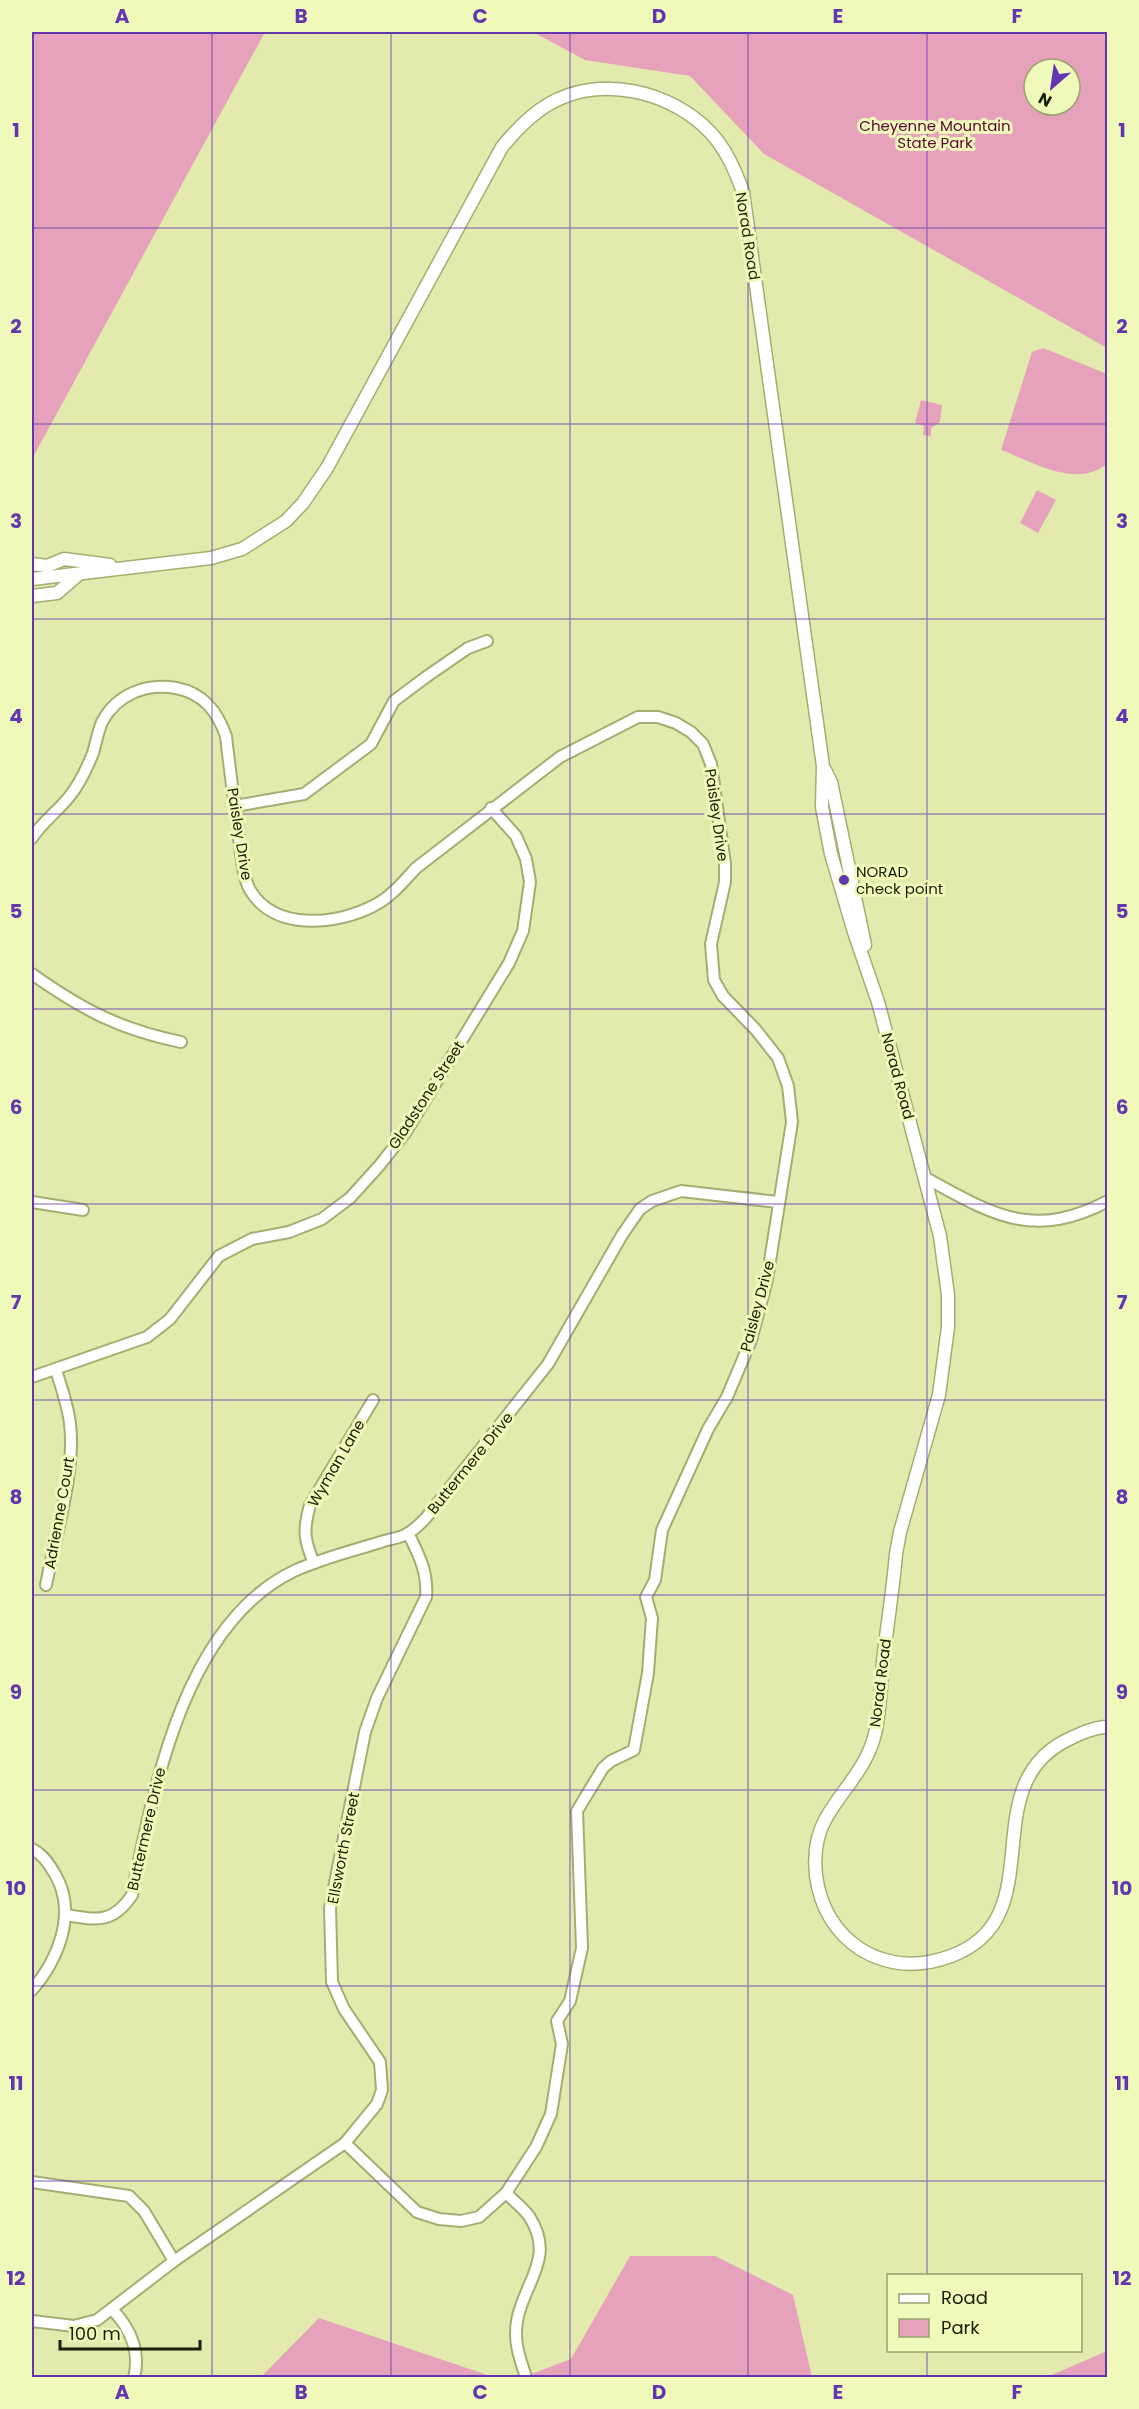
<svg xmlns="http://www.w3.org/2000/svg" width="1139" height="2409" font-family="Poppins,sans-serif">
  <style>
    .green { fill: #e6a2bb; fill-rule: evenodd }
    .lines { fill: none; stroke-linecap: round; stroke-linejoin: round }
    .minor-casing { stroke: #a4ad71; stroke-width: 14 }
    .tertiary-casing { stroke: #a4ad71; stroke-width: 15 }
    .minor { stroke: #fff; stroke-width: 10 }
    .tertiary { stroke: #fff; stroke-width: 12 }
    .grid { fill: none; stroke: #6236ae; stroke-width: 1.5; stroke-opacity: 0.55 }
    .poi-dot { fill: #6236ae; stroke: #eff9ba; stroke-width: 2 }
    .labels { text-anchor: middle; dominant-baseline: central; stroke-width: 6; stroke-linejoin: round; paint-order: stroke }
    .park-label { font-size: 15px; fill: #5d0534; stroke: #eff9ba }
    .street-label { font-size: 15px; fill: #1b1d06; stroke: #eff9ba }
    .poi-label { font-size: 15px; fill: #1b1d06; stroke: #eff9ba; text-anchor: start }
    .neatline { fill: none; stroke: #6236ae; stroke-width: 2 }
    .grid-label { font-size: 20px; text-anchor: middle; font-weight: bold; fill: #6236ae }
  </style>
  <rect width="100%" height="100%" fill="#e2ebad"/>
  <g class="green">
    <path d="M32,32h233l-233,427z"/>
    <path d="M533,32h574v316l-343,-194 -74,-78 -105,-16zM1034,69h36v36h-36z"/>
    <path d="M1043,348l64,26v90c-32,25 -73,-2 -106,-14l31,-98z"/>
    <path d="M921,400l21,5 -2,17 -9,6v8l-8,-1 1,-9 -9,-3z"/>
    <path d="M1037,490l19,10 -18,33 -18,-10z"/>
    <path d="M630,2256h85l78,39 19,82 -291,1 50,-19z"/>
    <path d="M319,2318l174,59h-232z"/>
    <path d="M1107,2351v26h-60z"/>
  </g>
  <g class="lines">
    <defs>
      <g id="minor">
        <path d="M235,806l69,-12 67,-50 23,-43 32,-24 42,-29 19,-7"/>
        <path d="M32,838c11,-17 25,-26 37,-41 10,-12 18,-29 24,-44 3,-10 5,-22 9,-31 15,-28 44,-39 74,-34 27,5 41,23 50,48 4,36 9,73 14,109 2,14 3,32 10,45 25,42 88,35 125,15 16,-8 29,-24 41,-37l144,-111 78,-40h20l18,6 15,9 12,12 8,20 14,100v18l-14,62 3,36 9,16 33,34 22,28 10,28 4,36 -25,158 -16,60 -24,57 -19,32 -46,101 -7,50 -9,17 6,21 -4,55 -14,77 -23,11 -8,7 -26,43 5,137 -12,53 -13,20 5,23 -11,70 -15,33 -30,46 -27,24 -18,4 -22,-2 -22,-7 -72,-69"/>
        <path d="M32,974c51,36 87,55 149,68"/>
        <path d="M924,1177c68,37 108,64 184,24"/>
        <path d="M32,1202l51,8"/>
        <path d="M32,1377l115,-40 23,-18 49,-63 33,-17 37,-7 33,-13 28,-21 29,-32 26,-33 104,-170 14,-32 7,-49 -4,-23 -10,-23 -25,-28"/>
        <path d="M314,1563c-10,-23 -11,-33 -4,-58l63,-105"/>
        <path d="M46,1585c9,-47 30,-115 24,-161 -2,-19 -9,-37 -14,-54"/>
        <path d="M32,1849c11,5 18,16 24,27 21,38 2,84 -24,114"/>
        <path d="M66,1915c30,5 47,9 66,-20 22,-108 52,-271 162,-324 28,-13 58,-20 87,-29 8,-3 19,-4 26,-8 7,-4 13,-10 18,-15l123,-155 74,-129 18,-26 12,-8 29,-10 97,11"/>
        <path d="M32,2182l97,14 15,15 30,50"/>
        <path d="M506,2193c7,7 17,15 23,23 26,40 -2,63 -11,100 -5,21 0,38 7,58"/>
        <path d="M112,2309c18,19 29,41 22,69"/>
        <path d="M32,2321l42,5 23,-6 77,-59 171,-118 32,-39 5,-14 -2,-28 -36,-53 -12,-27 -2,-74 35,-176 12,-34 49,-101c2,-25 -7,-42 -18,-64"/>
      </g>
      <g id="tertiary">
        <path d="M32,564l15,2 17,-7 46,6"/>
        <path d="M32,579l179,-21 31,-9 44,-28 17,-18 24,-35 175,-321c14,-17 28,-32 47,-43 51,-30 122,-13 161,28 16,17 25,38 33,60l80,574 -1,41 9,47 23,78 24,70 62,234 8,59v32l-9,68 -39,137 -4,22c-3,36 -9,72 -13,108 -2,24 -3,49 -8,72 -9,36 -33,55 -50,86 -14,26 -12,61 0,88 13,28 37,48 68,54 20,4 39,1 58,-6 103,-38 22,-167 114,-215 12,-6 28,-14 43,-14"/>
        <path d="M32,596l25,-3 22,-19"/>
        <path d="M825,770l6,12 34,163"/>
      </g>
    </defs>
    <use href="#minor" class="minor-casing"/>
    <use href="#tertiary" class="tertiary-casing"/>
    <use href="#minor" class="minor"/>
    <use href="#tertiary" class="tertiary"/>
  </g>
  <path class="grid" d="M212,32v2346M391,32v2346M570,32v2346M748,32v2346M927,32v2244M32,228h1076M32,424h1076M32,619h1076M32,814h1076M32,1009h1076M32,1204h1076M32,1400h1076M32,1595h1076M32,1790h1076M32,1986h1076M32,2181h1076M927,2350v28"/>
  <circle class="poi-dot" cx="844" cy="880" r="6"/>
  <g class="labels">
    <g class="park-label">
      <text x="935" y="125">Cheyenne Mountain<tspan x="935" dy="17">State Park</tspan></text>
    </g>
    <g class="street-label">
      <text transform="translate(748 236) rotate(81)">Norad Road</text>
      <text transform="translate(717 815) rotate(82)">Paisley Drive</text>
      <text transform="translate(240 834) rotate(81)">Paisley Drive</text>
      <text transform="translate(898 1076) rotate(75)">Norad Road</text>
      <text transform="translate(426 1095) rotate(-57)">Gladstone Street</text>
      <text transform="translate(757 1306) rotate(-75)">Paisley Drive</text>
      <text transform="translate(336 1463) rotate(-60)">Wyman Lane</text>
      <text transform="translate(470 1463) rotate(-51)">Buttermere Drive</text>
      <text transform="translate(59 1513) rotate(-80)">Adrienne Court</text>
      <text transform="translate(880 1683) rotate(-83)">Norad Road</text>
      <text transform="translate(146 1829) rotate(-77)">Buttermere Drive</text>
      <text transform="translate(343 1848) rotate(-79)">Ellsworth Street</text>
    </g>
    <g class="poi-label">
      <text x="856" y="871">NORAD<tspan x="856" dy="17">check point</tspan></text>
    </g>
  </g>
  <rect width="1139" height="2409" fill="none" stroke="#eff9ba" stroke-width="66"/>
  <rect x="887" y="2274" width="195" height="78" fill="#eff9ba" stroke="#9aa172" stroke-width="1.5"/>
  <rect x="899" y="2294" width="30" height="9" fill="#ffffff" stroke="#9aa172" stroke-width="1.5"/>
  <text x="941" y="2304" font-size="18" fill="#1b1d06">Road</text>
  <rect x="899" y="2319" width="30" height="18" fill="#e6a2bb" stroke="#9aa172" stroke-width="1.5"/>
  <text x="941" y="2334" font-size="18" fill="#1b1d06">Park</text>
  <g transform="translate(1052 87) rotate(209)"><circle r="28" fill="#eff9ba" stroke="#9aa172" stroke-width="1.5"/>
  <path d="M0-4.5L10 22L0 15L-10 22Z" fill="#6236ae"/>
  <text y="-9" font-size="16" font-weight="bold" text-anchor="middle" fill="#1b1d06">N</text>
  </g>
  <path d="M60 2340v9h140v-9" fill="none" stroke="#1b1d06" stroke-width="3"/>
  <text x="69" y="2340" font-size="18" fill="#1b1d06" stroke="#eff9ba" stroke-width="4.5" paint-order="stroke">100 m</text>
  <rect x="33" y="33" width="1073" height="2343" class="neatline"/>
  <g class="grid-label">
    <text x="122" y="23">A</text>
    <text x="301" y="23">B</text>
    <text x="480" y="23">C</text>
    <text x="659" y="23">D</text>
    <text x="838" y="23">E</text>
    <text x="1017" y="23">F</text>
    <text x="16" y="137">1</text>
    <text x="1122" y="137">1</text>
    <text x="16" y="333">2</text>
    <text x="1122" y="333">2</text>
    <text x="16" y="528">3</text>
    <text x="1122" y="528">3</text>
    <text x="16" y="723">4</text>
    <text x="1122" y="723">4</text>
    <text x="16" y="918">5</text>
    <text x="1122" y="918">5</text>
    <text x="16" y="1114">6</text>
    <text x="1122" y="1114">6</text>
    <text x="16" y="1309">7</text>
    <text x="1122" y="1309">7</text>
    <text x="16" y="1504">8</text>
    <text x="1122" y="1504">8</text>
    <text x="16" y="1699">9</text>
    <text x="1122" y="1699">9</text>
    <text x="16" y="1895">10</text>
    <text x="1122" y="1895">10</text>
    <text x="16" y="2090">11</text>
    <text x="1122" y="2090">11</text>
    <text x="16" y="2285">12</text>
    <text x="1122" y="2285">12</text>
    <text x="122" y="2399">A</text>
    <text x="301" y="2399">B</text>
    <text x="480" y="2399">C</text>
    <text x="659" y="2399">D</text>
    <text x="838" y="2399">E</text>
    <text x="1017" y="2399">F</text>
  </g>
</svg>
